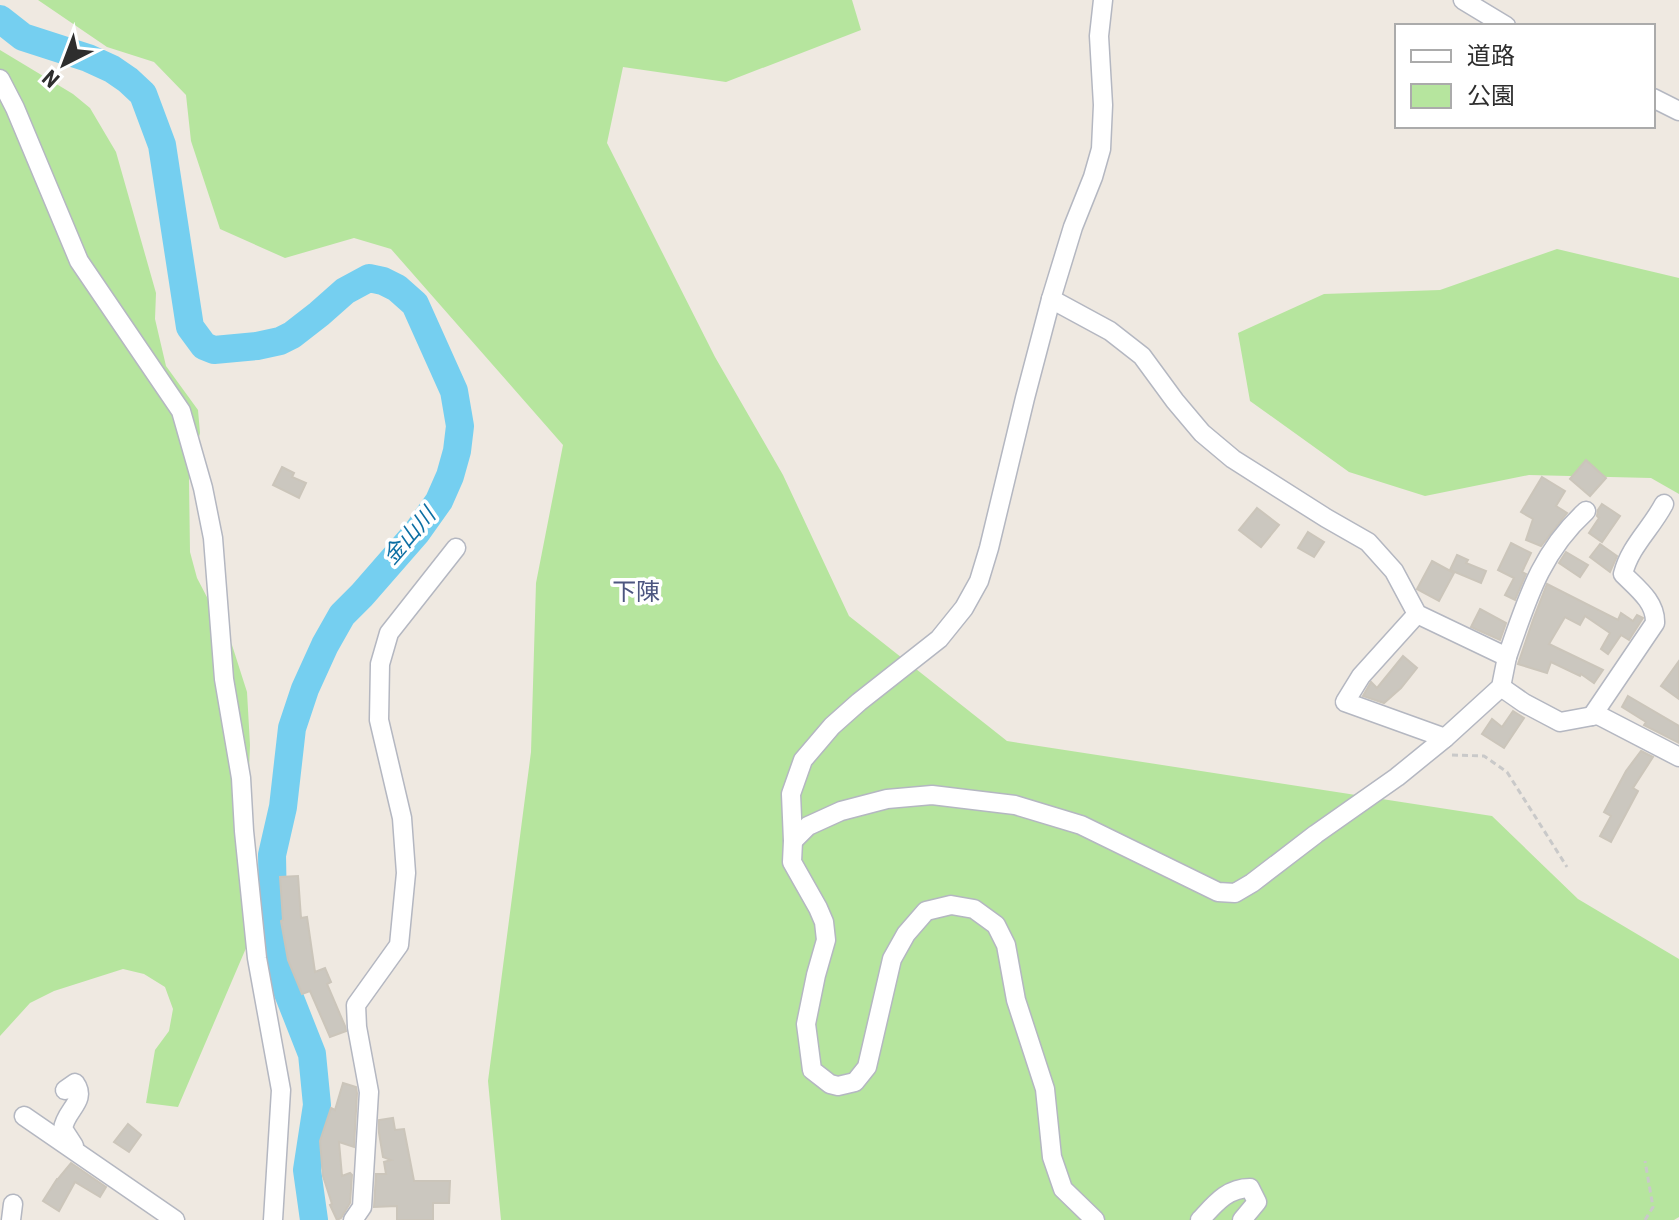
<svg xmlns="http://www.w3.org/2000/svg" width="1679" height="1220" font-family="'Roboto Condensed','Noto Sans JP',sans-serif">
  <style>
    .green { fill: #b6e59e }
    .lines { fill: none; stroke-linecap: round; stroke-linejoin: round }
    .river { stroke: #75cff0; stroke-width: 28 }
    .building { fill: #cbc7bf; stroke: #cbc5ba; stroke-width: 2 }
    .minor-casing { stroke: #b4b7c1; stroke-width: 21 }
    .path { stroke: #c9c9c9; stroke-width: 3; stroke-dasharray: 6 4; stroke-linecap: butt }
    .minor { stroke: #fff; stroke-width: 18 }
    .labels { text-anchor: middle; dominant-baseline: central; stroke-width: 7; stroke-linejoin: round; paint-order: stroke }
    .water-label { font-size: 22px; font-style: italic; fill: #0d6fa3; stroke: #fff }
    .quarter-label { font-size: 24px; fill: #4d5680; stroke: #fff }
  </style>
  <rect width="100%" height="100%" fill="#efe9e1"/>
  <g class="green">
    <path d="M38,0h814l9,30 -135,52 -103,-15 -16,76 108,214 68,118 66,141 158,125 485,75 86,83 101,60v258l-5,3h-1173l-13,-139 43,-329 5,-169 27,-138 -172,-196 -37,-11 -69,20 -65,-29 -29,-88 -5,-46 -32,-33 -47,-15z"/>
    <path d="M0,50l73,44 17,14 26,44 40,141 -1,26 11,47 32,44 2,23 -11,47 1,72 7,26 35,67 15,47 3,53 -2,50 13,118 -83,194 -32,-4 9,-53 14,-19 4,-22 -8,-22 -21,-13 -21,-5 -69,22 -24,12 -30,33z"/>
    <path d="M1557,249l122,29v216l-28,-16 -122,-3 -104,21 -76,-24 -99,-71 -12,-68 86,-39 116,-4z"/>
  </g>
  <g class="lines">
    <path class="river" d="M0,19l23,18 65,21 24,11 16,11 15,14 19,51 28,182 14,19 10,4 43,-4 23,-5 12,-6 27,-21 26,-23 24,-13 14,3 14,7 18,16 39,87 6,35 -3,25 -7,25 -11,25 -22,31 -55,63 -20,20 -17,30 -20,44 -13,39 -9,79 -11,48 1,55 11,73 28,71 5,51 -10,65 7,50"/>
  </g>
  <g class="building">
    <path d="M1586,460l20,18 -16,18 -20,-17z"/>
    <path d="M282,467l12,6 -2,4 14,6 -7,15 -26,-13z"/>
    <path d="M1542,477l23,14 -9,15 11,7 -26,33 -15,-6 7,-21 -12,-7z"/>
    <path d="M1602,504l18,12 -18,26 -13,-9 10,-15 -2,-2 1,-6z"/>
    <path d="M1257,508l22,17 -18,22 -22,-17z"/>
    <path d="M1308,532l16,10 -10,15 -16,-9z"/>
    <path d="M1511,543l20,10 -9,19 4,2 -11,26 -10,-5 9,-17 -16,-8z"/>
    <path d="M1600,544l17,12 -7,16 -20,-15z"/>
    <path d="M1566,552l22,13 -8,12 -21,-14z"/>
    <path d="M1457,555l11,5 -2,3 20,8 -5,12 -31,-13z"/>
    <path d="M1432,561l22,12 -15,28 -22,-12z"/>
    <path d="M1547,584l71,36 3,-7 12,8 4,-6 6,3 -14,22 -8,-5 -13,19 -7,-5 9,-16 -25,-17 -5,9 -15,-8 -16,27 54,26 -9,13 -13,-9 -1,2 -29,-14 -4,11 -29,-9 15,-44z"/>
    <path d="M1480,609l26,14 -6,17 -29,-13z"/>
    <path d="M1403,656l14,12 -16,20 -17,15 -21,-7 8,-14 6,6z"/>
    <path d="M1679,661v38l-18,-13z"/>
    <path d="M1628,696l51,30v17l-35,-18 2,-3 -24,-15z"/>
    <path d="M1513,711l11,7 -20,30 -22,-14 10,-15 10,8z"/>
    <path d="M1641,751l12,6 -20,31 5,3 -27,51 -11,-6 11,-20 -7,-4 22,-41z"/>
    <path d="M298,876l3,42 6,-1 8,55 10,-4 6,14 -4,2 18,42 1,5 -16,6 -20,-46 -8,3 -14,-34 -7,-39 2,-1 -3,-43z"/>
    <path d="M343,1083l13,4 1,6 -3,54 -15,-5 3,34 8,-3 2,2 -2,28 -9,15 -4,2 -7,-15 2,-1 -9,-28 -3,-35 11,-33 4,2z"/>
    <path d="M393,1118l2,12 9,-1 10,52h36l-1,22h-16v17h-36v-14l-23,1 2,-33h10l-2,-12 7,-2 -8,-3 -4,-24v-13z"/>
    <path d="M128,1124l13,11 -12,17 -15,-10z"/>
    <path d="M71,1163l35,24 -6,10 -25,-15 -16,29 -16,-10 14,-22h1z"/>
  </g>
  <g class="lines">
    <defs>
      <g id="minor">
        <path d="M1463,0l43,26"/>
        <path d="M0,79l15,29 64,153 102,150 22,77 10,50 11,141 17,99 3,53 13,127 24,132 -8,130"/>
        <path d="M1653,98l26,13"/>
        <path d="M1417,614l-56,62 -16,26 100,36"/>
        <path d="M1507,657c20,-57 33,-104 79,-146"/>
        <path d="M1501,687l23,16 36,19 38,-7 81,42"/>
        <path d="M1592,716l63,-93c1,-21 -18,-35 -32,-49 7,-28 28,-45 41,-70"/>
        <path d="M793,841l15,-15 33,-15 46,-12 45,-4 83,10 66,20 137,67 17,1 17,-10 64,-49 81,-57 48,-39 56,-51 6,-30 -90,-43 -23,-43 -26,-29 -42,-24 -93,-59 -31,-26 -27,-32 -33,-45 -32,-25 -59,-32"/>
        <path d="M65,1090l10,-7c13,18 -10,27 -12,46l11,17"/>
        <path d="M24,1116l151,104"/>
        <path d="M11,1220l2,-16"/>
        <path d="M353,1220l9,-13 7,-115 -12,-65 -1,-22 43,-60 7,-72 -4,-55 -23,-98 1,-56 9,-31 67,-85"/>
        <path d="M1095,1220l-32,-31 -11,-32 -7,-68 -29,-89 -10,-55 -10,-20 -22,-16 -23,-4 -25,6 -20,23 -14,25 -25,108 -12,15 -17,4 -8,-2 -18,-14 -6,-46 10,-49 10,-35 -2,-18 -6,-14 -26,-46 1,-21 -2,-47 12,-34 29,-34 27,-24 80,-63 25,-31 15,-27 10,-33 36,-150 26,-99 22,-72 20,-50 8,-28 2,-44 -4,-69 4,-36"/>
        <path d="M1200,1220c15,-16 27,-32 50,-32l7,14 -15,18"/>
      </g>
    </defs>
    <use href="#minor" class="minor-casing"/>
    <g class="path">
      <path d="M1452,755l32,1 23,16 60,95"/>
      <path d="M1645,1220l8,-13 -8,-46"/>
    </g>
    <use href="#minor" class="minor"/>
  </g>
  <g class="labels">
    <g class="water-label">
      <text transform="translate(409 536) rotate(-49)">金山川</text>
    </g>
    <g class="quarter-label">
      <text x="636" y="592">下陳</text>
    </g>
  </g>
  <rect x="1395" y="24" width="260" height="104" fill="#ffffff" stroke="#ababab" stroke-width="2"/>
  <rect x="1411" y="50" width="40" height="12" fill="#ffffff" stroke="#ababab" stroke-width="2"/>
  <text x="1467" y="64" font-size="24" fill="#2e2e2e">道路</text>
  <rect x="1411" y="84" width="40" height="24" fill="#b6e59e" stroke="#ababab" stroke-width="2"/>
  <text x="1467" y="104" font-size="24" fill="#2e2e2e">公園</text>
  <g transform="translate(64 64) rotate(222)" stroke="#ffffff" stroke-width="6" paint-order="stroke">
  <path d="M0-6L14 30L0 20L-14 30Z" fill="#2e2e2e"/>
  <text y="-12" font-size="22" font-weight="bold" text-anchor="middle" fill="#2e2e2e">N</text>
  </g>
</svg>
